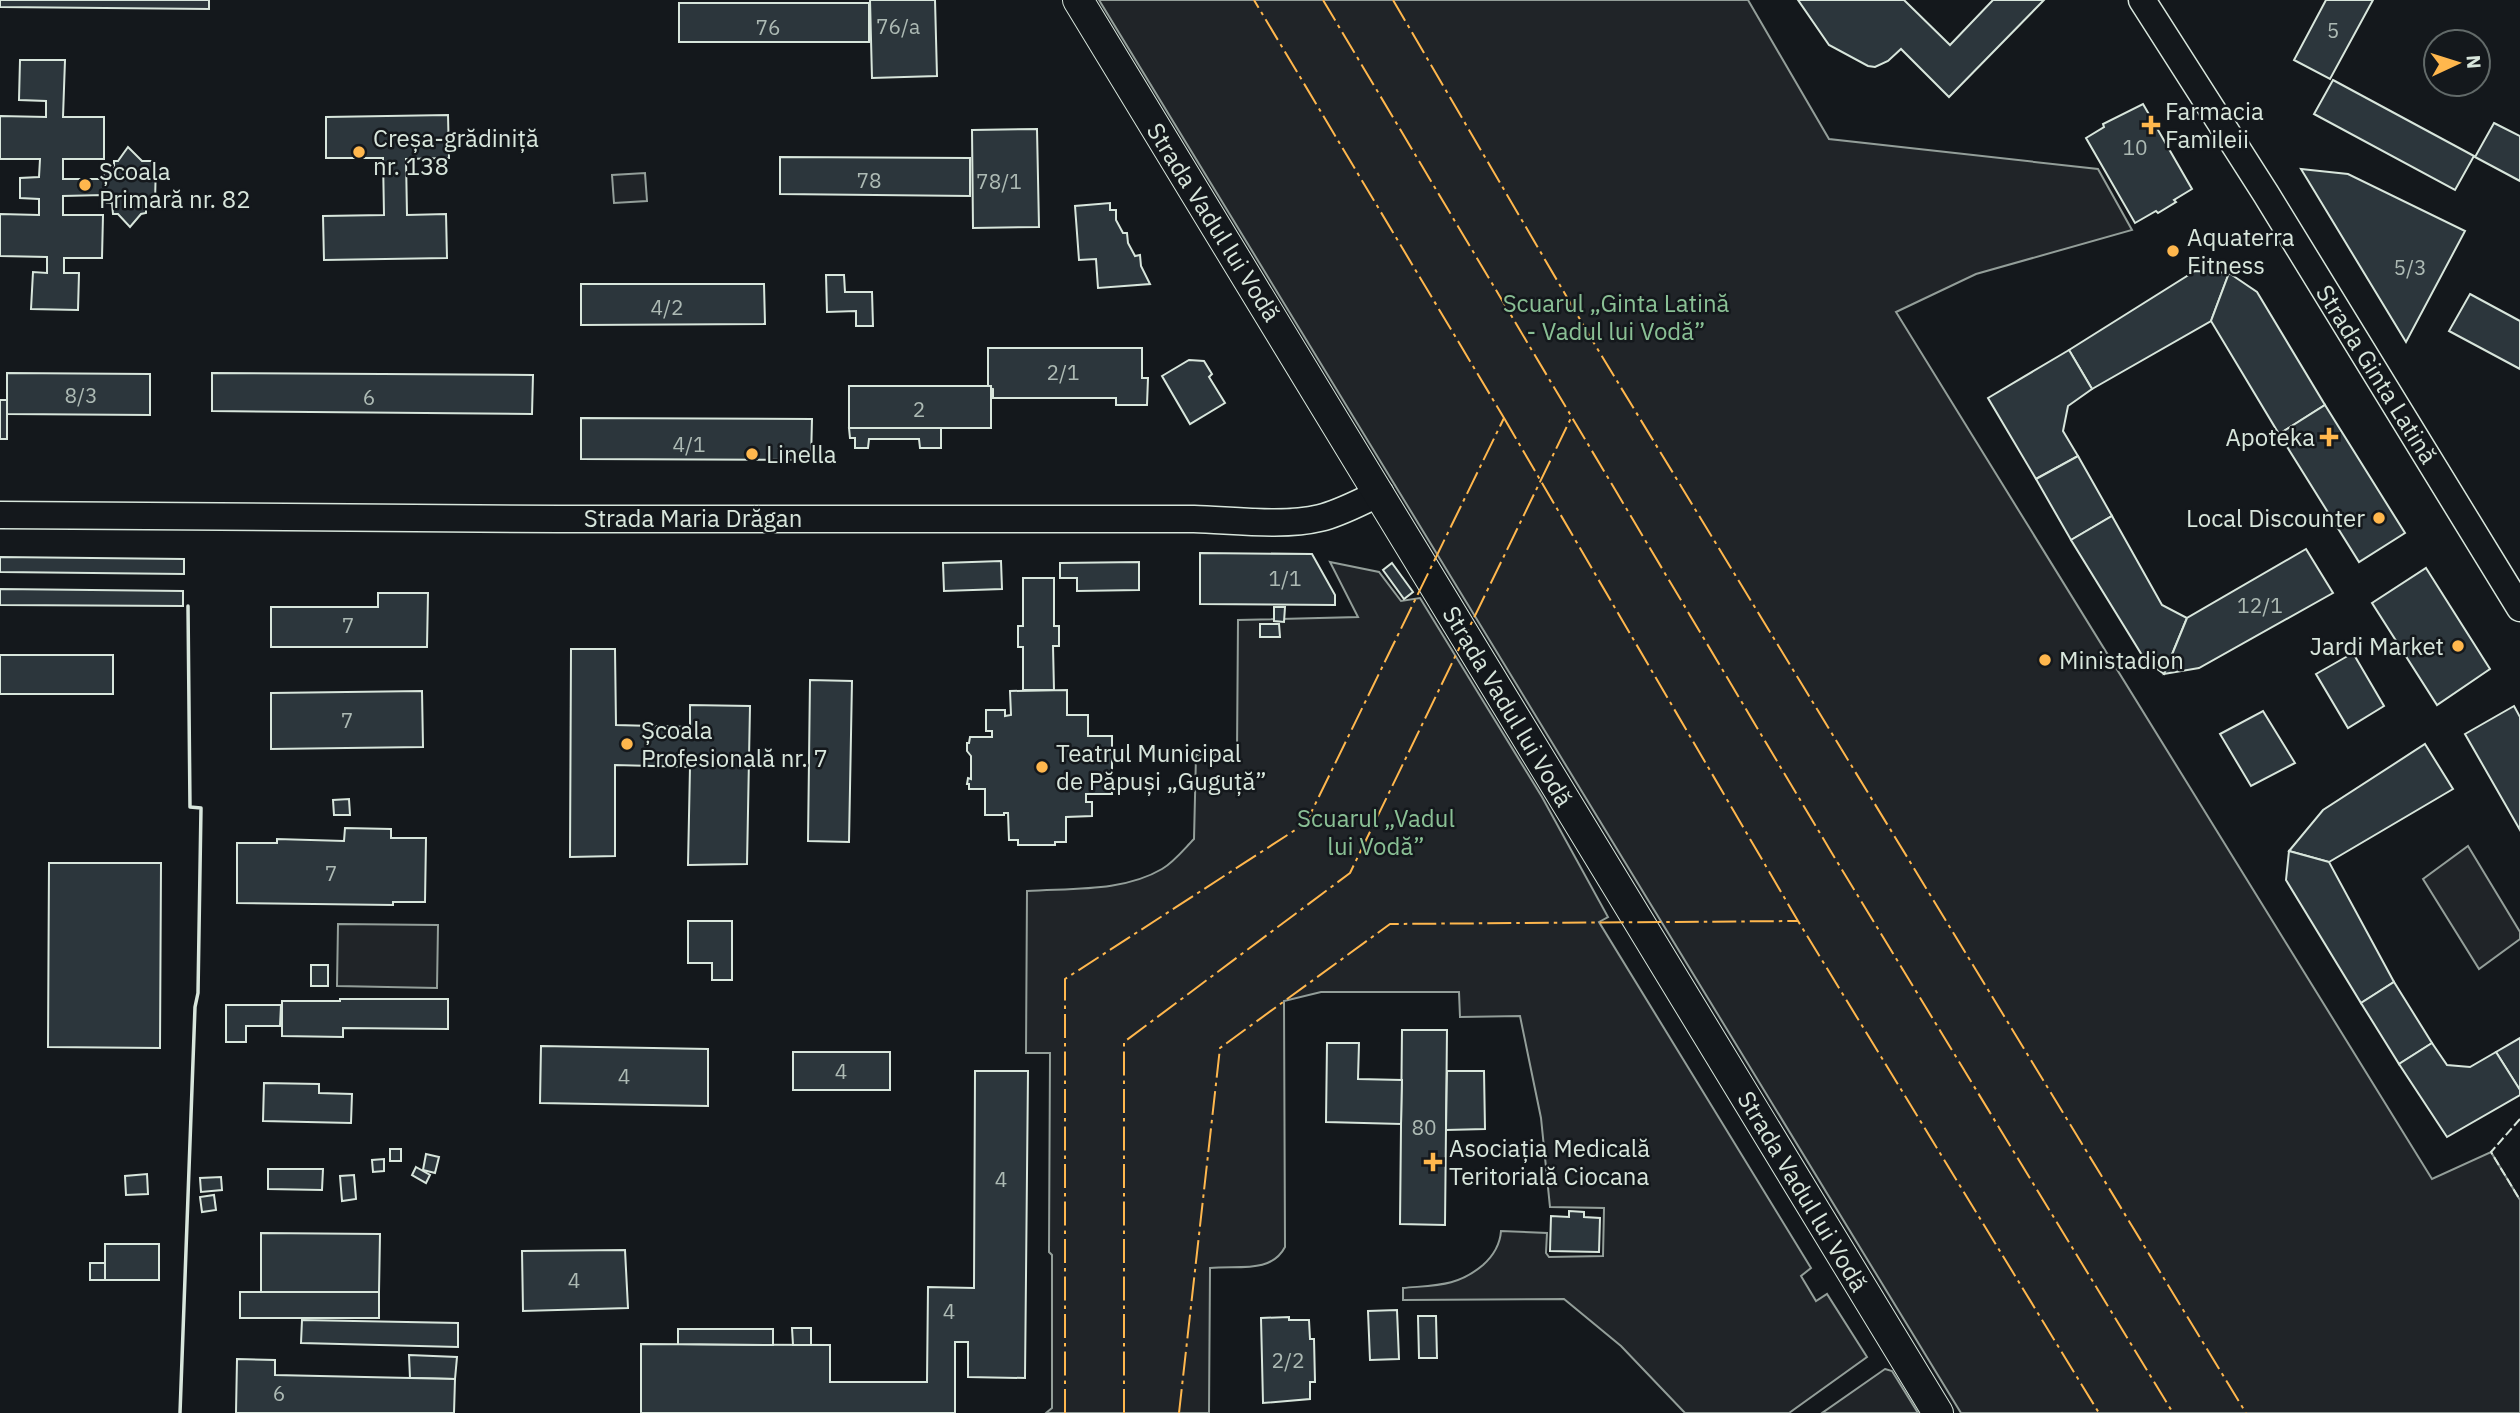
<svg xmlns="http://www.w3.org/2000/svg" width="2520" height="1413" font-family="'IBM Plex Sans',sans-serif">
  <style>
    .green { fill: #202428; stroke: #939e99; stroke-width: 2 }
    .building { fill: #2c363c; stroke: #d8e6dc; stroke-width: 2 }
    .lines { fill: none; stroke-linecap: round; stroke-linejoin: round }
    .secondary-casing { stroke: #d8e6dc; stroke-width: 29 }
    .primary-casing { stroke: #d8e6dc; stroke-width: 32 }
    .secondary { stroke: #14181c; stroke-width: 26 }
    .primary { stroke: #14181c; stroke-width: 30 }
    .fence { stroke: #d8e6dc; stroke-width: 2; stroke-dasharray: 9 3.5; stroke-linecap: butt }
    .wall { stroke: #d8e6dc; stroke-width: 3.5 }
    .power { stroke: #ffb74d; stroke-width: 2; stroke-dasharray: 24 5 3.5 5; stroke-linecap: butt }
    .poi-dot { fill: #ffb74d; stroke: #14181c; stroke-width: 2.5 }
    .labels { text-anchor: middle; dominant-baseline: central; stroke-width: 5; stroke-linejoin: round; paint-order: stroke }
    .number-label { font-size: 21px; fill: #adbab4 }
    .poi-label { font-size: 24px; fill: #d8e6dc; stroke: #14181c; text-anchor: start }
    .street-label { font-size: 24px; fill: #d8e6dc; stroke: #14181c }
    .park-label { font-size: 24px; fill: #8ac095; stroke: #14181c }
  </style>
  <rect width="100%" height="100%" fill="#14181c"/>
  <g class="green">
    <path d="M1099,0h649l81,139 269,30 34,61 -156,44 -80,38 536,867 59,-27 29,48v213h-559z"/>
    <path d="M645,173l2,28 -33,2 -2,-28z"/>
    <path d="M1330,562l49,10 22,29 19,-3 122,199 66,120 -9,5 212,346 -10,8 15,25 11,-7 40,63 -78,56h-104l-64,-67 -57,-47 -161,1v-12c32,-3 54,-1 80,-23 10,-9 17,-20 18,-34l46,2 -1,20 3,4 54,-1 1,-48 -54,-1 -9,-89 -21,-102 -60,1 -1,-25h-138l-37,9 1,246c-14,27 -48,18 -75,21l-1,145h-163l6,-5v-153l-3,-3 1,-199h-24l1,-162c45,-3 96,1 135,-22 12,-7 23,-21 32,-30l2,-84 41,-1 1,-134 120,-3z"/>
    <path d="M2468,846l52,86v7l-41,30 -56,-90z"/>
    <path d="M338,924l100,1 -1,63 -100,-2z"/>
    <path d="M1885,1369l7,2 26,42h-96z"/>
  </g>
  <g class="building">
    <path d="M0,0h209v9l-209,-2z"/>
    <path d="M870,0h65l2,76 -65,2z"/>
    <path d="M1798,0h106l46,45 43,-45h51l-95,97 -48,-48 -13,12 -13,6 -7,-1 -39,-21z"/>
    <path d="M2326,0h47l-43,79 -36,-19z"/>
    <rect x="679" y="3" width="190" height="39"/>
    <path d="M20,60h45l-2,57h41v42h-41v20h40l1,-6h10v-12h4l10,-14 14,14h14l-1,42h-9v10l-5,1 -11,13 -12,-13h-5l-1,-11 -10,-1 1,-7 -40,1v19h40l-1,43h-38v15h15l-1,37 -47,-1 2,-37 14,1v-16l-47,-1v-42l39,1v-16l-19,-1v-20l19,-1 1,-18h-40v-43l46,1v-16l-27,-1z"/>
    <path d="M2333,80l141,76 -19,34 -141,-76z"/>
    <path d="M2143,104l49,85 -18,11 2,2 -18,11 -2,-2 -21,12 -49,-85 18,-11 -1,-3z"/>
    <path d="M448,115l1,43 -43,1 1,56 39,-1 1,44 -123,2 -1,-44 61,-1 -1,-57h-57v-41z"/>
    <path d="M2494,123l26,13v45l-45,-24z"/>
    <path d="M1037,129l2,98 -66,1 -1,-98z"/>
    <path d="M780,157l190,1v38l-190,-2z"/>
    <path d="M2301,169l47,5 117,57 -59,111z"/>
    <path d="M1110,203v7h6v10l7,13h4l1,10 7,13 5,-1 1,11 9,18 -52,4 -2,-29 -17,1 -4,-54z"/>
    <path d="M2195,271l34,2 -18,48 -119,68 -23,-39z"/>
    <path d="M2229,273l28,19 68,113 -46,29 -68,-113z"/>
    <path d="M826,275h18l1,17h27l1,34h-17v-15l-29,1z"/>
    <path d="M581,284h183l1,40 -184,1z"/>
    <path d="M2470,294l50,27v48l-71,-38z"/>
    <path d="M988,348h154v30h6l-1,27h-31v-7h-123v-9l-5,-1z"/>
    <path d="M2069,350l23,39 -24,17 -5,25 15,25 -42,23 -48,-81z"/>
    <path d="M1189,360l15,1 8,13 -3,3 16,26 -35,21 -28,-48z"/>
    <path d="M7,373l143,1v41l-143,-1z"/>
    <path d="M212,373l321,2 -1,39 -320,-3z"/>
    <rect x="849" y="386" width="142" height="42"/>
    <rect x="0" y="400" width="7" height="39"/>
    <path d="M2325,405l80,128 -46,29 -80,-128z"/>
    <path d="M581,418l231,1 -1,41 -230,-1z"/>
    <path d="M849,428h92v20h-21l-1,-9h-50l-1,9h-13v-10h-5z"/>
    <path d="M2078,456l34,60 -41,24 -35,-61z"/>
    <path d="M2112,516l50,89 25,13 -23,56 -19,-14 -74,-120z"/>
    <path d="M2306,549l27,44 -134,75 -35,6 23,-56z"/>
    <path d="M1200,553l112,1 23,41v10l-135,-1z"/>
    <path d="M0,557l184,2v15l-184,-2z"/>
    <path d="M1001,561l1,28 -58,2 -1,-28z"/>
    <path d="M1139,562v28l-62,1v-13h-17v-15z"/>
    <path d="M1392,563l21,29 -9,7 -21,-29z"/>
    <path d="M2426,568l64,101 -53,36 -65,-102z"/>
    <path d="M1023,578h31v48h5v20h-6l1,44h-31v-43h-5v-21h5z"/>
    <path d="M0,589l183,2v15l-183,-1z"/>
    <path d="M378,593h50l-1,54h-156v-40h107z"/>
    <path d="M1274,607h11l-1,15 -10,-1z"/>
    <path d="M1260,624h19l1,13h-20z"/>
    <path d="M571,649h44l1,76 74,2v-22l60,1 -3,158 -59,1 2,-98 -75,-2v91l-45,1z"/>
    <path d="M2353,653l31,53 -36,22 -32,-54z"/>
    <rect x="0" y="655" width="113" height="39"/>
    <path d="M810,680l42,1 -3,161 -41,-1z"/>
    <path d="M1067,690v25h21v21h24v58h-26v8h6v14l-26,1v25h-11v3h-37v-5h-9l-1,-27h-4v2h-19v-26h-16v-5h-2l1,-6 3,1v-23l-4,-5v-8h2l1,-6h22v-6h-6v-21h19v6l6,-1 -1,-24z"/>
    <path d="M422,691l1,56 -152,2v-56z"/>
    <path d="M2514,706l6,11v113l-55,-96z"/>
    <path d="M2263,711l32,52 -44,23 -31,-52z"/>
    <path d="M2425,744l28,45 -124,73 -40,-11 34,-41z"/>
    <path d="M349,799l1,16h-16l-1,-15z"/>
    <path d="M345,828l46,1v9h35l-1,64h-32v3l-156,-2v-60h40v-4l67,2z"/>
    <path d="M2289,851l40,11 65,120 -33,21 -75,-123z"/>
    <path d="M49,863h112l-1,185 -112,-1z"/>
    <path d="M688,921h44v59h-20v-17h-24z"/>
    <rect x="311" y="965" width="17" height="21"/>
    <path d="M2394,982l38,61 -33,21 -38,-61z"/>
    <path d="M340,999h108v30l-105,-1v9l-61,-1v-35h58z"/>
    <path d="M226,1005h55l-1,21h-34v16h-20z"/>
    <path d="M1402,1030h45l-2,195 -45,-1z"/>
    <path d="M2520,1038v52l-24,-38z"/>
    <path d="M1327,1043h32l-1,36 44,1 -1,44 -75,-2z"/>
    <path d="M2432,1043l15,22 23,2 26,-15 24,38v5l-73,42 -48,-73z"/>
    <path d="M541,1046l167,3v57l-168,-3z"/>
    <rect x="793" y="1052" width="97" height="38"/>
    <path d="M975,1071h53l-3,307 -57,-1v-35h-13v71h-314v-69l189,1v37h97l1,-95 46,1z"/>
    <path d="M1447,1071h37l1,58 -39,1z"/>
    <path d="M264,1083l55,1v9l33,1 -1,29 -88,-2z"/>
    <rect x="390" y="1149" width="11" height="12"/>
    <path d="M426,1154l13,3 -4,16 -12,-3z"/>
    <path d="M384,1159v12l-11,1 -1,-12z"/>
    <path d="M416,1167l14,8 -4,8 -14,-8z"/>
    <path d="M268,1169h55l-1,21 -54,-1z"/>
    <path d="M147,1174l1,20 -22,1 -1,-19z"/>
    <path d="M354,1175l2,24 -14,2 -2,-25z"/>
    <path d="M221,1177l1,13 -21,2 -1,-14z"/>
    <path d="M214,1195l2,15 -14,2 -2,-15z"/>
    <path d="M1569,1211l15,1v5l16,1 -1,34 -49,-1 1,-35 18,1z"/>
    <path d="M261,1233l119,1 -1,58h-118z"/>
    <rect x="105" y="1244" width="54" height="36"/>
    <path d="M625,1250l3,58 -105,3 -1,-60z"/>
    <rect x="90" y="1263" width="15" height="17"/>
    <rect x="240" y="1292" width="139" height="26"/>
    <path d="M1397,1310l2,49 -29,1 -2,-49z"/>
    <path d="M1418,1316h18l1,42h-18z"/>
    <path d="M1289,1317v3h20l1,19h4l1,43h-5v17l-47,4 -2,-85z"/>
    <path d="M302,1320l156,3v24l-157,-4z"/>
    <path d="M792,1328h19v17h-18z"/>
    <path d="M678,1329h95v16l-95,-1z"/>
    <path d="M409,1355l48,2 -2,22 -45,-1z"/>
    <path d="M237,1359l38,1v15l180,4 -1,34h-218z"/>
  </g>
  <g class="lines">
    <defs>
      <g id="secondary">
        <path d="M2142,0l124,194 254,414"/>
        <path d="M0,515l559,4h635c37,1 90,8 126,-1 21,-5 40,-16 60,-25"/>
      </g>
      <path id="primary" d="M1078,0l860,1413"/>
    </defs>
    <use href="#secondary" class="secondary-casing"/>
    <use href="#primary" class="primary-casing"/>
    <use href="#secondary" class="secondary"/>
    <use href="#primary" class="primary"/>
    <path class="fence" d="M2520,1119l-29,33 29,48"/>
    <path class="wall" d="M180,1413l15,-406 3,-14 3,-185 -11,-1 -2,-201"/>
    <g class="power">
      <path d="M1323,0l507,850 343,563"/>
      <path d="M1393,0l199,340 654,1073"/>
      <path d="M1504,418l294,503 301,492"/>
      <path d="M1065,1413v-434l241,-156 198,-405 -250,-418"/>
      <path d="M1124,1413v-371l226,-169 222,-457"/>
      <path d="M1179,1413l41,-365 170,-124 408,-3"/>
    </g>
  </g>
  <g class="poi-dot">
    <path d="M2147.5 114.5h7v7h7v7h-7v7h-7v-7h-7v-7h7z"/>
    <circle cx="359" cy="152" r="7"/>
    <circle cx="85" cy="185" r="7"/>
    <circle cx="2173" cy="251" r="7"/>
    <path d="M2325.5 426.5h7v7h7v7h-7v7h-7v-7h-7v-7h7z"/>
    <circle cx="752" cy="454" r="7"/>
    <circle cx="2379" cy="518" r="7"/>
    <circle cx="2458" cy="646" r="7"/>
    <circle cx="2045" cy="660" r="7"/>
    <circle cx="627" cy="744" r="7"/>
    <circle cx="1042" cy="767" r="7"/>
    <path d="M1429.5 1151.5h7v7h7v7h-7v7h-7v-7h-7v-7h7z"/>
  </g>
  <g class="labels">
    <g class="number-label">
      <text x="898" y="26">76/a</text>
      <text x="768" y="27">76</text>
      <text x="2333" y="30">5</text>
      <text x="2135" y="147">10</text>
      <text x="869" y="180">78</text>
      <text x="999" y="181">78/1</text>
      <text x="2410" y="267">5/3</text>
      <text x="667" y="307">4/2</text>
      <text x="1063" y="372">2/1</text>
      <text x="81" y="395">8/3</text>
      <text x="369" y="397">6</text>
      <text x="919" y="409">2</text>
      <text x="689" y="444">4/1</text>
      <text x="1285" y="578">1/1</text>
      <text x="2260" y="605">12/1</text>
      <text x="348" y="625">7</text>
      <text x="347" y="720">7</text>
      <text x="331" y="873">7</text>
      <text x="841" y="1071">4</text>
      <text x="624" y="1076">4</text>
      <text x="1424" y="1127">80</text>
      <text x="1001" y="1179">4</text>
      <text x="574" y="1280">4</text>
      <text x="949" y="1311">4</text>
      <text x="1288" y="1360">2/2</text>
      <text x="279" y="1393">6</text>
    </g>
    <g class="poi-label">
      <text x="2165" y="111">Farmacia<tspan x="2165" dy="28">Famileii</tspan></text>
      <text x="373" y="138">Creșa-grădiniță<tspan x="373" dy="28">nr. 138</tspan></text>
      <text x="99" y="171">Școala<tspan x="99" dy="28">Primară nr. 82</tspan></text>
      <text x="2187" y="237">Aquaterra<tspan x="2187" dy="28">Fitness</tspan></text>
      <text x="2315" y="437" text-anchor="end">Apoteka</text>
      <text x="766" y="454">Linella</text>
      <text x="2365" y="518" text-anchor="end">Local Discounter</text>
      <text x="2444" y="646" text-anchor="end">Jardi Market</text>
      <text x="2059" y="660">Ministadion</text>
      <text x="641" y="730">Școala<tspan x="641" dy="28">Profesională nr. 7</tspan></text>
      <text x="1056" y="753">Teatrul Municipal<tspan x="1056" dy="28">de Păpuși „Guguță”</tspan></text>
      <text x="1449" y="1148">Asociația Medicală<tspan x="1449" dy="28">Teritorială Ciocana</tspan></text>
    </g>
    <g class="street-label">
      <text transform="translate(1214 222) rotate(58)">Strada Vadul lui Vodă</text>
      <text transform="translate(2377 374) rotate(58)">Strada Ginta Latină</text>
      <text x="693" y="518">Strada Maria Drăgan</text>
      <text transform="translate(1508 706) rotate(59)">Strada Vadul lui Vodă</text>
      <text transform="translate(1803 1191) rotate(59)">Strada Vadul lui Vodă</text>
    </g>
    <g class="park-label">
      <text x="1616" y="303">Scuarul „Ginta Latină<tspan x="1616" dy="28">- Vadul lui Vodă”</tspan></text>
      <text x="1376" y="818">Scuarul „Vadul<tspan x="1376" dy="28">lui Vodă”</tspan></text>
    </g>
  </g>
  <g transform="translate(2457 63) rotate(86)"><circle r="33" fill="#14181c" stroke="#626a69" stroke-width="2"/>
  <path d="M0-5L12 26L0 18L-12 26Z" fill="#ffb74d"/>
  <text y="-10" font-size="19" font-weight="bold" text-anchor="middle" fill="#d8e6dc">N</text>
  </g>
</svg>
